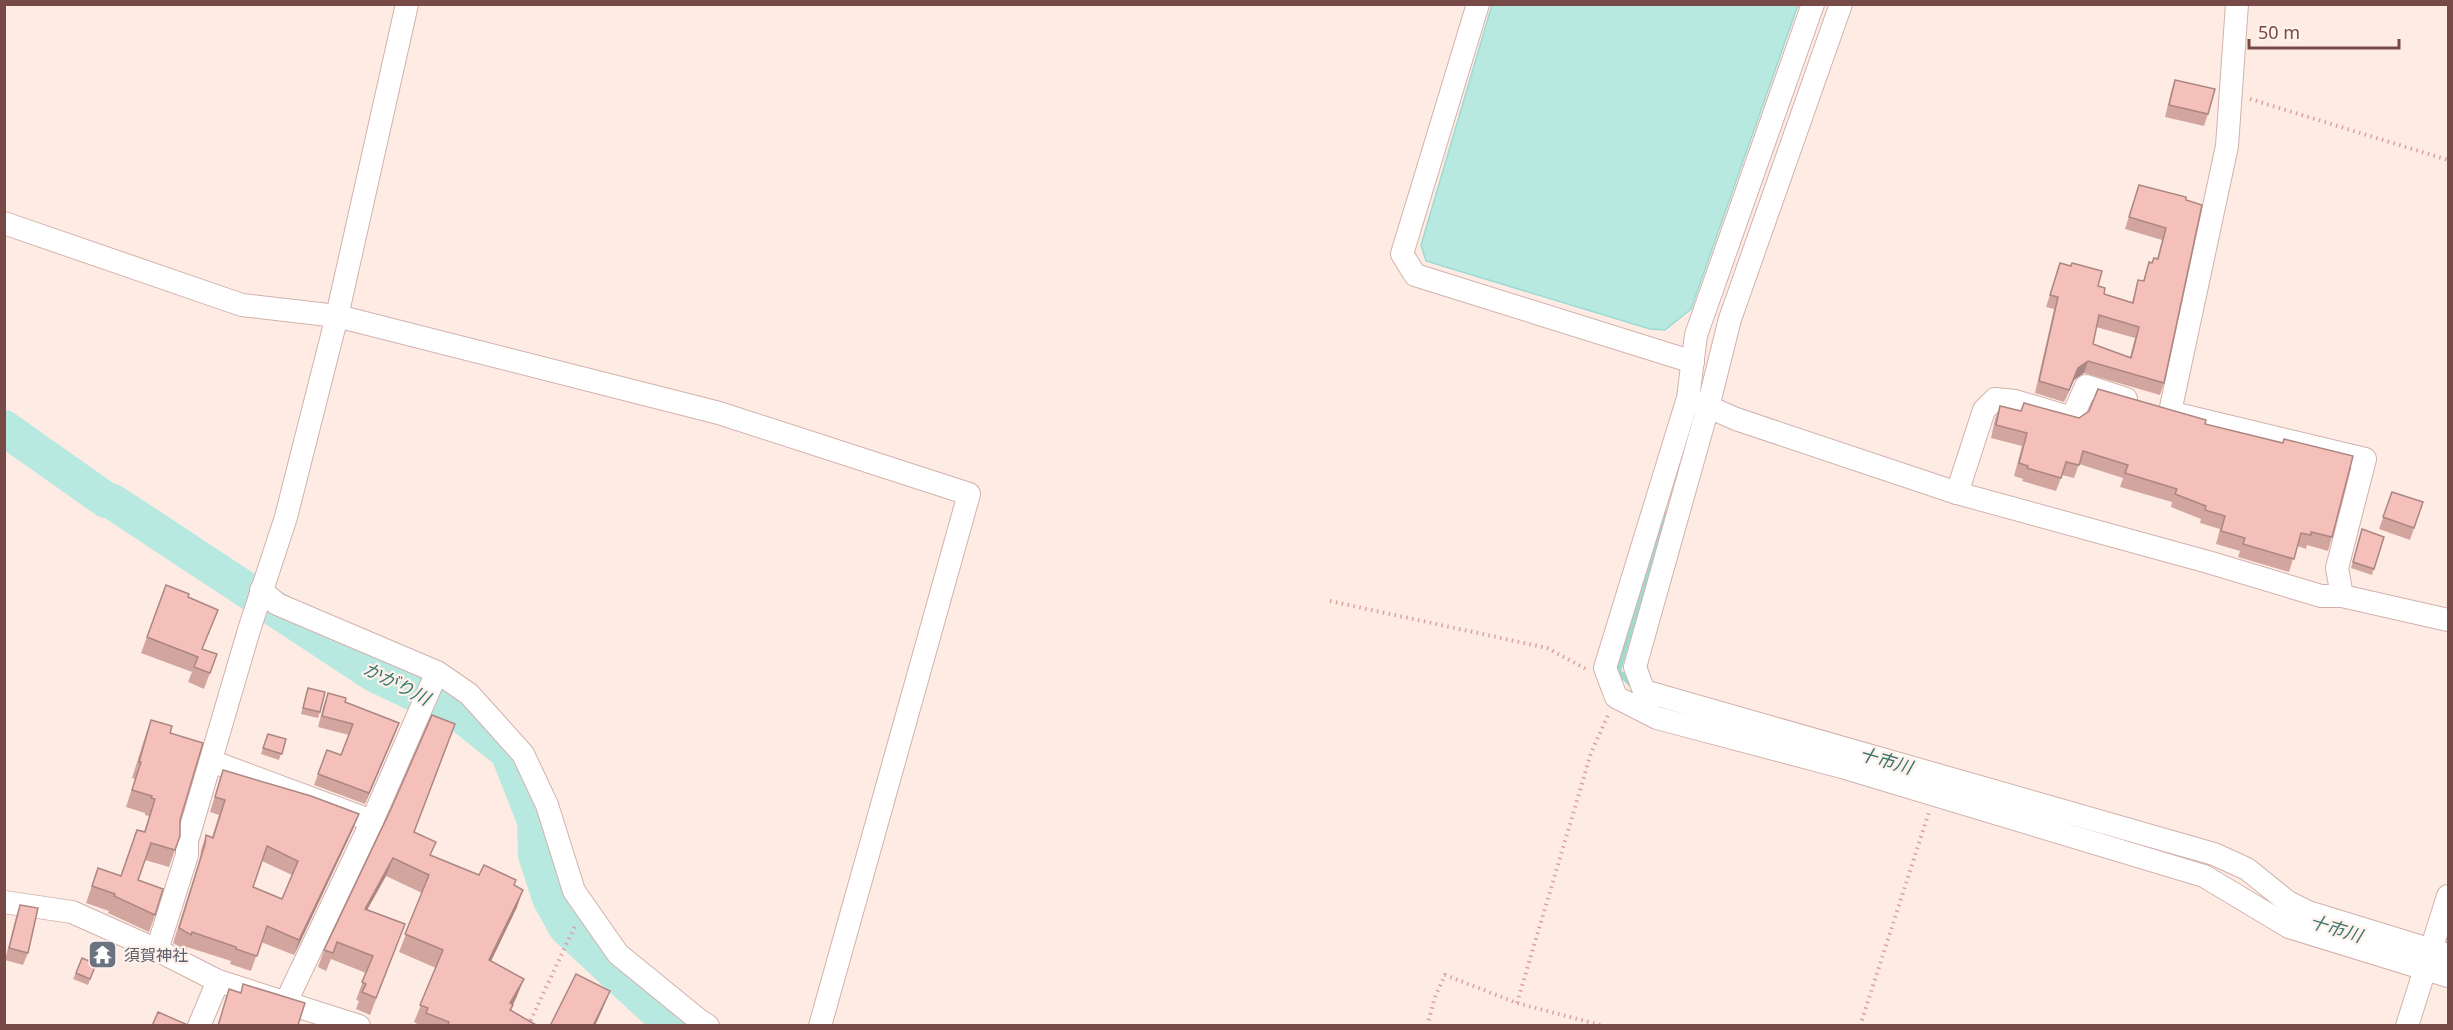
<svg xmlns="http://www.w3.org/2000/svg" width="2453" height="1030" font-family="'Noto Sans','Noto Sans JP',sans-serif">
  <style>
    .water { fill: #b7e9e1; stroke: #9cdbd2; stroke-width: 1.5 }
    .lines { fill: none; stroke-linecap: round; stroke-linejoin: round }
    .stream { stroke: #9cdbd2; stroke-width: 6 }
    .river { stroke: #b7e9e1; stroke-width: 36 }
    .street-casing { stroke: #d2b1ac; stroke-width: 24 }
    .path { stroke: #daa29c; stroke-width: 4; stroke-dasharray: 1.5 4.5; stroke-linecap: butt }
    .street { stroke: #fff; stroke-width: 22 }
    .wall { fill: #d3a59f; fill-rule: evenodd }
    .shaded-wall { fill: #ac8682 }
    .building { fill: #f5c0b9; stroke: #ac8682; stroke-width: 1.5; fill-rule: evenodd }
    .labels { text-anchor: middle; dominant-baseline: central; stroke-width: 4.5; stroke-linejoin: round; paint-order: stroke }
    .worship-label { font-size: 16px; fill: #5b616d; stroke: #fff1eb; text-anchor: start }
    .water-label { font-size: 18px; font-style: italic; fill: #38776f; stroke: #fff1eb }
  </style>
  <rect width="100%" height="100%" fill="#feece4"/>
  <path class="water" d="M1492,5h306l-107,304 -26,21 -15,-1 -224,-68 -5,-16z"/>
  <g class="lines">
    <path class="stream" d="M1632,685l-14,-14 46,-158"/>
    <path class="river" d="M4,428l102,72 7,2 261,172 90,43 44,35 27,69 1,34 14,43 16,29 95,88 18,11"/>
    <defs>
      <g id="street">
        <path d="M1478,4l-76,250 13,21 278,87"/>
        <path d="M1813,4l-117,331 -8,63 -83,270 11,29 41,21 185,49 362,109 85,51 159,49"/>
        <path d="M1841,4l-111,315 -22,88 -73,260 9,24 570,163 33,15 41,33 20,10 140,43"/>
        <path d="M4,223l238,82 95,11 382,97 250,81 -149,532"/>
        <path d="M1695,401l41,18 221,74 251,69 113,34h21l106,24"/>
        <path d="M2170,412l57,-266 10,-142"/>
        <path d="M2177,414l188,45 -28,109 5,28"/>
        <path d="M1957,493l27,-83 11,-11 20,2 57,17 14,-32 40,13"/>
        <path d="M261,590l16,14 160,68 32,22 54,60 24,51 27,86 44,63 81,66 9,6"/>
        <path d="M211,761l161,60 -86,181"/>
        <path d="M372,821l65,-149"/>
        <path d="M4,902l68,10 85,38 61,31 141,45"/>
        <path d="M157,950l30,-95v-14l62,-211 37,-113 51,-201 70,-312"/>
        <path d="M199,1026l19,-45"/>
        <path d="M2407,1026l41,-130"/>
      </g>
    </defs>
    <use href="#street" class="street-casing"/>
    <g class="path">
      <path d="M2250,99l198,61"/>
      <path d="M1330,601l217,47 39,21"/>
      <path d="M1517,1003l74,-250 17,-38"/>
      <path d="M528,1026l47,-100"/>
      <path d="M1427,1026l8,-29 10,-22 72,28 87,23"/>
      <path d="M1860,1026l69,-214"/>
    </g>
    <use href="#street" class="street"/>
  </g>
  <g class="wall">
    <path d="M2175,80l33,34 -4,12 -39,-9 6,-25z"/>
    <path d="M2139,185l47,12 -22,186 -4,12 -76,-22 -10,7 -10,22 -29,-9 19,-84 -8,-2 14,-44 38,23 6,8 28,9 6,-23 5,1 6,-19 3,1 2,-5 3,1 5,-19 -37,-11zM2096,327l39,11 -5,19 -37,-13z"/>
    <path d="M2000,406l21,5 58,7 126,6 78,19 1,-4 48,98 -4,14 -21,-6 -1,4 -9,-3 -8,26 -51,-15 2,-6 -24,-7 4,-15 -20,-6 1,-4 -30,-12 1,-5 -52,-15 3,-9 -44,-14 -5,14 -12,-3 -6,16 -34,-10 1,-2 -9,-3 8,-30 -31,-8 4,-19z"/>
    <path d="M2392,492l31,10 -13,38 -31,-11z"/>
    <path d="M2362,529l22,8 -12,38 -21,-7z"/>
    <path d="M166,585l22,12 15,52 14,5 -13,35 -16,-7 4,-10 -51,-19z"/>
    <path d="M308,688l12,24 -2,6 -17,-4z"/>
    <path d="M328,693l17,9 54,21 -34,81 -51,-19 13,-35 14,5 8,-20 -31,-8 6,-23z"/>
    <path d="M151,720l19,13 10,87 -5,30 -6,17 -24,-7 -7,20 17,35 -6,17 -41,-19 1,-2 -23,-8 12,-35 23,8 23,-44 5,-16 -4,-1v-2l-19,-6 9,-28 -3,-1 13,-41z"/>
    <path d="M268,734l18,5 -7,21 -18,-6z"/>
    <path d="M223,770l136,44 -6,15 -59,126 -33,-13 -10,29 -21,-7 1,-3 -44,-14 -1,3 -13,-7 27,-84 1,-9 5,-15 6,2 7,-22 -9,-3zM262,861l30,14 -10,24 -29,-12z"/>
    <path d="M391,809l24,23 16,23 48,20 37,5 -2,5 3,22 -26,54 26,35 -6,14 27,16h-117l-7,-4 22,-54 -37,-16 23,-59 -36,-17 -19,34 31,32 -28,73 -14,-6 3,-8 -3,-1 10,-27 -35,-14 -5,12 -8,-4 6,-17z"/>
    <path d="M20,905l8,48 -5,12 -18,-5 11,-43z"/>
    <path d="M82,958l12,12 -6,15 -15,-6z"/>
  </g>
  <g class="shaded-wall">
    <path d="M2088,361l-4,12 -10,7 -10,22 14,-34z"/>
    <path d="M399,723l-4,11 -30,70 4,-11z"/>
    <path d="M359,814l-6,15 -59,126 5,-15z"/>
    <path d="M393,858l-7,18 -28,50 7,-17z"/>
    <path d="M523,890l-6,17 -34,71 6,-18z"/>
    <path d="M524,979l-7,17 -13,25 6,-18z"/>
    <path d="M610,991l-7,17 -8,18h-2z"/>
  </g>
  <g class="building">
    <path d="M2175,80l40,9 -7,25 -39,-9z"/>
    <path d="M2139,185l47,12v3l16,5 -38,178 -76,-22 -10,7 -9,22 -30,-9 19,-84 -8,-2 10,-32 11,3 1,-3 30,8 -4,15 7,2 -1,6 29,9 5,-23 6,1 5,-19 3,1 2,-5 4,1 8,-31 -37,-11zM2099,315l40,12 -8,31 -38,-14z"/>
    <path d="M2098,389l108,31 -1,4 78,19 1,-4 69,17 -21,81 -21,-5v3l-10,-2 -7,26 -51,-15 2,-6 -24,-7 4,-15 -20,-6 1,-4 -31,-12 2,-5 -52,-16 3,-8 -45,-14 -4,14 -13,-3 -5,16 -34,-10 1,-2 -9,-3 8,-30 -31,-8 4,-19 21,5 3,-8 55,15 10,-7z"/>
    <path d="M2392,492l31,10 -9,26 -31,-11z"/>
    <path d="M2362,529l22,8 -10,32 -21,-7z"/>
    <path d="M166,585l23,9 -1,3 30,13 -16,39 15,5 -7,19 -16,-6 4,-10 -51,-20z"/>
    <path d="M308,688l17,4 -5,20 -17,-4z"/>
    <path d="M328,693l18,5 -1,4 54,21 -30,70 -51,-19 9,-24 14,5 12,-31 -31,-8z"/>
    <path d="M432,715l23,9 -41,108 22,10 -6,13 49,20 5,-10 32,15 -2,5 9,5 -34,70 35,19 -14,24 3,2 -3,5 28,16h-90l1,-4 -23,-9 2,-5 -8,-3 23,-55 -38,-16 24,-59 -36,-17 -28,51 40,15 -29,74 -14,-6 4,-8 -4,-2 11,-26 -36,-14 -4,11 -9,-3 67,-141z"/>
    <path d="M151,720l21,6 -2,7 33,10 -23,77v16l-5,14 -24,-7 -13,37 25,9 -8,26 -41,-19 1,-2 -23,-8 6,-18 23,8 16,-46 8,2 10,-33 -4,-1 1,-2 -20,-6 9,-28h-2z"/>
    <path d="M268,734l18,5 -4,15 -19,-6z"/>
    <path d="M223,770l88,26 48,18 -60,126 -32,-14 -10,30 -21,-7v-2l-44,-15 -1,3 -12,-7 26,-84 1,-9 7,3 12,-38 -10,-3zM267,846l31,15 -16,38 -29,-12z"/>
    <path d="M20,905l18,3 -10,45 -19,-5z"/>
    <path d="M82,958l14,6 -6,15 -14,-6z"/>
    <path d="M576,974l34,17 -17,35h-43z"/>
    <path d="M243,984l62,19 -7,22 1,1h-81l11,-37 12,4z"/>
    <path d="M158,1012l32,14h-38z"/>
  </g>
  <defs>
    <symbol id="temple-square" viewBox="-11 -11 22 22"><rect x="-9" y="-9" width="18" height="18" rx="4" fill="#6b7280" stroke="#fff1eb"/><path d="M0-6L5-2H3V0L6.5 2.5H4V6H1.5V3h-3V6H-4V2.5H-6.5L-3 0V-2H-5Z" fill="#fff"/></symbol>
  </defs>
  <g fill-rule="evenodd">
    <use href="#temple-square" x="86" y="938" width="33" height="33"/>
  </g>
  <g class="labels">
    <g class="worship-label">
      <text x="124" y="955">須賀神社</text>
    </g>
    <g class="water-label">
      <text transform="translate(397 683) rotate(27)">かがり川</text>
      <text transform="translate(1886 760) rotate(16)">十市川</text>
      <text transform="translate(2336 928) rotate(17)">十市川</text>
    </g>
  </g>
  <rect width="2453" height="1030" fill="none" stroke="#784a47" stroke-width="12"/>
  <path d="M2249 39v9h150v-9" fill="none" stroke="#784a47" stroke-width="3"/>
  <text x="2258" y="39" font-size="18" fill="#784a47" stroke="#fff1eb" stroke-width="4.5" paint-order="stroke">50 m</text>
</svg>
